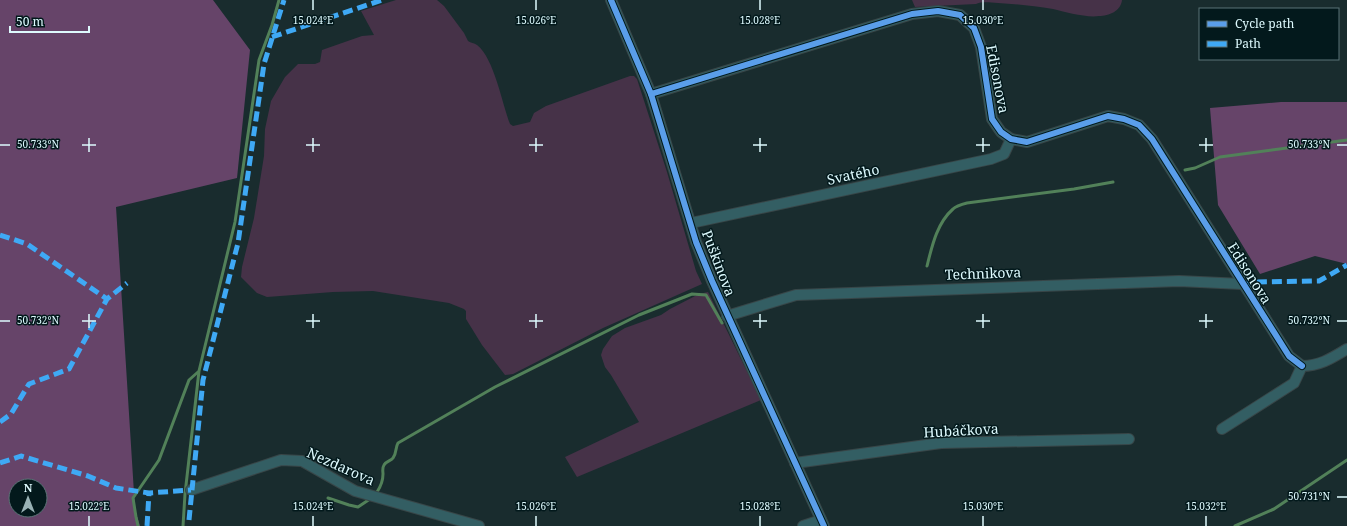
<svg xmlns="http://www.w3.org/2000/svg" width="1347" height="526" font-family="'Noto Serif',serif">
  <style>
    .green { fill: #463248 }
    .forest { fill: #664469; fill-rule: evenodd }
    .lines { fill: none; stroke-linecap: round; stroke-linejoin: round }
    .stream { stroke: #528159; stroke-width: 3 }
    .street-casing { stroke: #384648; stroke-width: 12 }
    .street { stroke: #335e63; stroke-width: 10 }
    .quiet { stroke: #3fa9f5; stroke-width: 5; stroke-dasharray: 10 5; stroke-linecap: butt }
    .cycleway-casing { stroke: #03191c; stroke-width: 8 }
    .cycleway { stroke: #5a9eea; stroke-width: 6 }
    .ticks { fill: none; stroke: #defafe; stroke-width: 1.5 }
    .labels { text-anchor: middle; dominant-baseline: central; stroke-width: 3; stroke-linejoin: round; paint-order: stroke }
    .street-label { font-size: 14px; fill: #defafe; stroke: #03191c }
    .ticks-label { font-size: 10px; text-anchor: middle; fill: #defafe; stroke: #03191c; stroke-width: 3; stroke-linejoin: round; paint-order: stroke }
  </style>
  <rect width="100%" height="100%" fill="#192c2e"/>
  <g class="green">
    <path d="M396,0h41l7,6 20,27 4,8c3,2 6,2 9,4 17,13 25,58 33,79l3,2 17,-4 4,-9 12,-7 84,-30h4l3,3 30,93 29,99 6,13 -99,44 -90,46 -8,1 -23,-30 -16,-26v-8l-2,-2 -15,-6 -76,-12 -40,1 -66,5 -10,-4 -16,-16 1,-10 12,-49 10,-62 1,-27 6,-28 14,-24 13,-13h17l5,-2 2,-12 40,-14 12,-1 -13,-24z"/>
    <path d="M912,0h210c-1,11 -13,16 -23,16 -12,2 -34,-4 -46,-7 -19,-3 -37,-5 -55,-6 -8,0 -14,-2 -22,1l-61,3z"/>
    <path d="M708,292l53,108 -184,77 -12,-20 74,-35 -28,-47 -6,-8 -4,-12 2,-6 9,-13 13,-8 36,-13 9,-6 29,-15z"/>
  </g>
  <g class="forest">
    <path d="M0,0h213l37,50 -13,128 -121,29 19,302 5,17h-140zM16,486h24v24h-24z"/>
    <path d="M1281,102h66v162l-32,-8 -55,18 -42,-69 -8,-97z"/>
  </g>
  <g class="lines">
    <g class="stream">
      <path d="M1185,170l10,-2 25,-11 127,-17"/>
      <path d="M927,266c5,-20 10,-43 26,-57 3,-3 10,-5 14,-6l107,-14 39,-7"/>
      <path d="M377,492c4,-6 6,-11 6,-18 0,-2 -1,-6 1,-9 2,-4 7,-4 9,-7 4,-5 2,-10 5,-15l97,-56 144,-72 53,-21 14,1 16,28"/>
      <path d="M328,498l21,7 9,2 12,-8"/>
      <path d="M138,526l-2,-9 -3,-19 26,-38 30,-80 9,-8"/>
      <path d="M183,526l2,-32 14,-123 36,-149 24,-162 13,-35 7,-25"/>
      <path d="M1235,526l39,-17 73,-49"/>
    </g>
    <defs>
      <g id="street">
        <path d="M611,0l40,94 45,148 16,39 112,245"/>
        <path d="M651,94l261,-80 26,-3 22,4 14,13 7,19 11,72 9,13 10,7 16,3 81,-26 16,3 15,6 13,14 137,217 13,10"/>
        <path d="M691,223l300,-64 13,-5 7,-15"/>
        <path d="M727,316l69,-21 383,-14 63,3"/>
        <path d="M1222,429l72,-46 8,-17c18,0 30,-8 45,-17"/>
        <path d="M795,463l146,-20 188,-4"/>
        <path d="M191,490l90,-30 21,1 53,30 124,35"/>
        <path d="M803,526l18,-6"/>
      </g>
    </defs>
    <use href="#street" class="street-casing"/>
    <use href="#street" class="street"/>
    <g class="quiet">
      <path d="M272,37l110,-37"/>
      <path d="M0,235l27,9 80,55"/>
      <path d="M1242,284l16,-2 61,-1 28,-16"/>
      <path d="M0,422l11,-8 18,-30 40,-15 38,-70 20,-16"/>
      <path d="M0,463l21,-7 67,20 28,12 33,5 42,-3"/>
      <path d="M189,520l14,-140 35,-137 26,-179 20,-64"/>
      <path d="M147,526l2,-33"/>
    </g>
    <defs>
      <g id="cycleway">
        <path d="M611,0l40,94 45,148 16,39 112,245"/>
        <path d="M651,94l261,-80 26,-3 22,4 14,13 7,19 11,72 9,13 10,7 16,3 81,-26 16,3 15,6 13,14 137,217 13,10"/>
      </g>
    </defs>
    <use href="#cycleway" class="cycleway-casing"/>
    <use href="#cycleway" class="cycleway"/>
  </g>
  <path class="ticks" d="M313,0v10M536,0v10M760,0v10M983,0v10M89,138v14M313,138v14M536,138v14M760,138v14M983,138v14M1206,138v14M0,145h10M82,145h14M306,145h14M529,145h14M753,145h14M976,145h14M1199,145h14M1337,145h10M89,314v14M313,314v14M536,314v14M760,314v14M983,314v14M1206,314v14M0,321h10M82,321h14M306,321h14M529,321h14M753,321h14M976,321h14M1199,321h14M1337,321h10M1337,497h10M89,516v10M313,516v10M536,516v10M760,516v10M983,516v10M1206,516v10"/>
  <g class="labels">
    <g class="street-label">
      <text transform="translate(998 79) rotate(79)">Edisonova</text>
      <text transform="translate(853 174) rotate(-12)">Svatého</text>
      <text transform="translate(719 263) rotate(69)">Puškinova</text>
      <text transform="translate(983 273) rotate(-2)">Technikova</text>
      <text transform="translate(1250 273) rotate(58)">Edisonova</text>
      <text transform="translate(961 430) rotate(-3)">Hubáčkova</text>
      <text transform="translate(341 466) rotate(24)">Nezdarova</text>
    </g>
  </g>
  <g class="ticks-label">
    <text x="313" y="24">15.024°E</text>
    <text x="536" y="24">15.026°E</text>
    <text x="760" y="24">15.028°E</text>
    <text x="983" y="24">15.030°E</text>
    <text x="38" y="148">50.733°N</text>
    <text x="1309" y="148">50.733°N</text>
    <text x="38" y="324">50.732°N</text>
    <text x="1309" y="324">50.732°N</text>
    <text x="1309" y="500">50.731°N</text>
    <text x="89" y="510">15.022°E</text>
    <text x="313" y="510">15.024°E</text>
    <text x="536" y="510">15.026°E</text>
    <text x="760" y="510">15.028°E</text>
    <text x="983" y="510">15.030°E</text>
    <text x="1206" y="510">15.032°E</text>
  </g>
  <rect x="1199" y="8" width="140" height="52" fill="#03191c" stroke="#5b7376"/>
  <rect x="1207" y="21" width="20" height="6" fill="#5a9eea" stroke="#5b7376"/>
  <text x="1235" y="28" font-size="12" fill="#defafe">Cycle path</text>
  <rect x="1207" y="41" width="20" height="6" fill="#3fa9f5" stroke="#5b7376"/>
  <text x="1235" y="48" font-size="12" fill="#defafe">Path</text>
  <g transform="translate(28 498)"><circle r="19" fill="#03191c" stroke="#5b7376"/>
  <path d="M0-3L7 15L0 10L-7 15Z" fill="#99b2b5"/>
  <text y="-6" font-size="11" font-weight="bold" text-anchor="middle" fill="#defafe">N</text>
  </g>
  <path d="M10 26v6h79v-6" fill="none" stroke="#defafe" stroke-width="2"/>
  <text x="16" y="26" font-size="12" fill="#defafe" stroke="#03191c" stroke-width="3" paint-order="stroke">50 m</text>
</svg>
